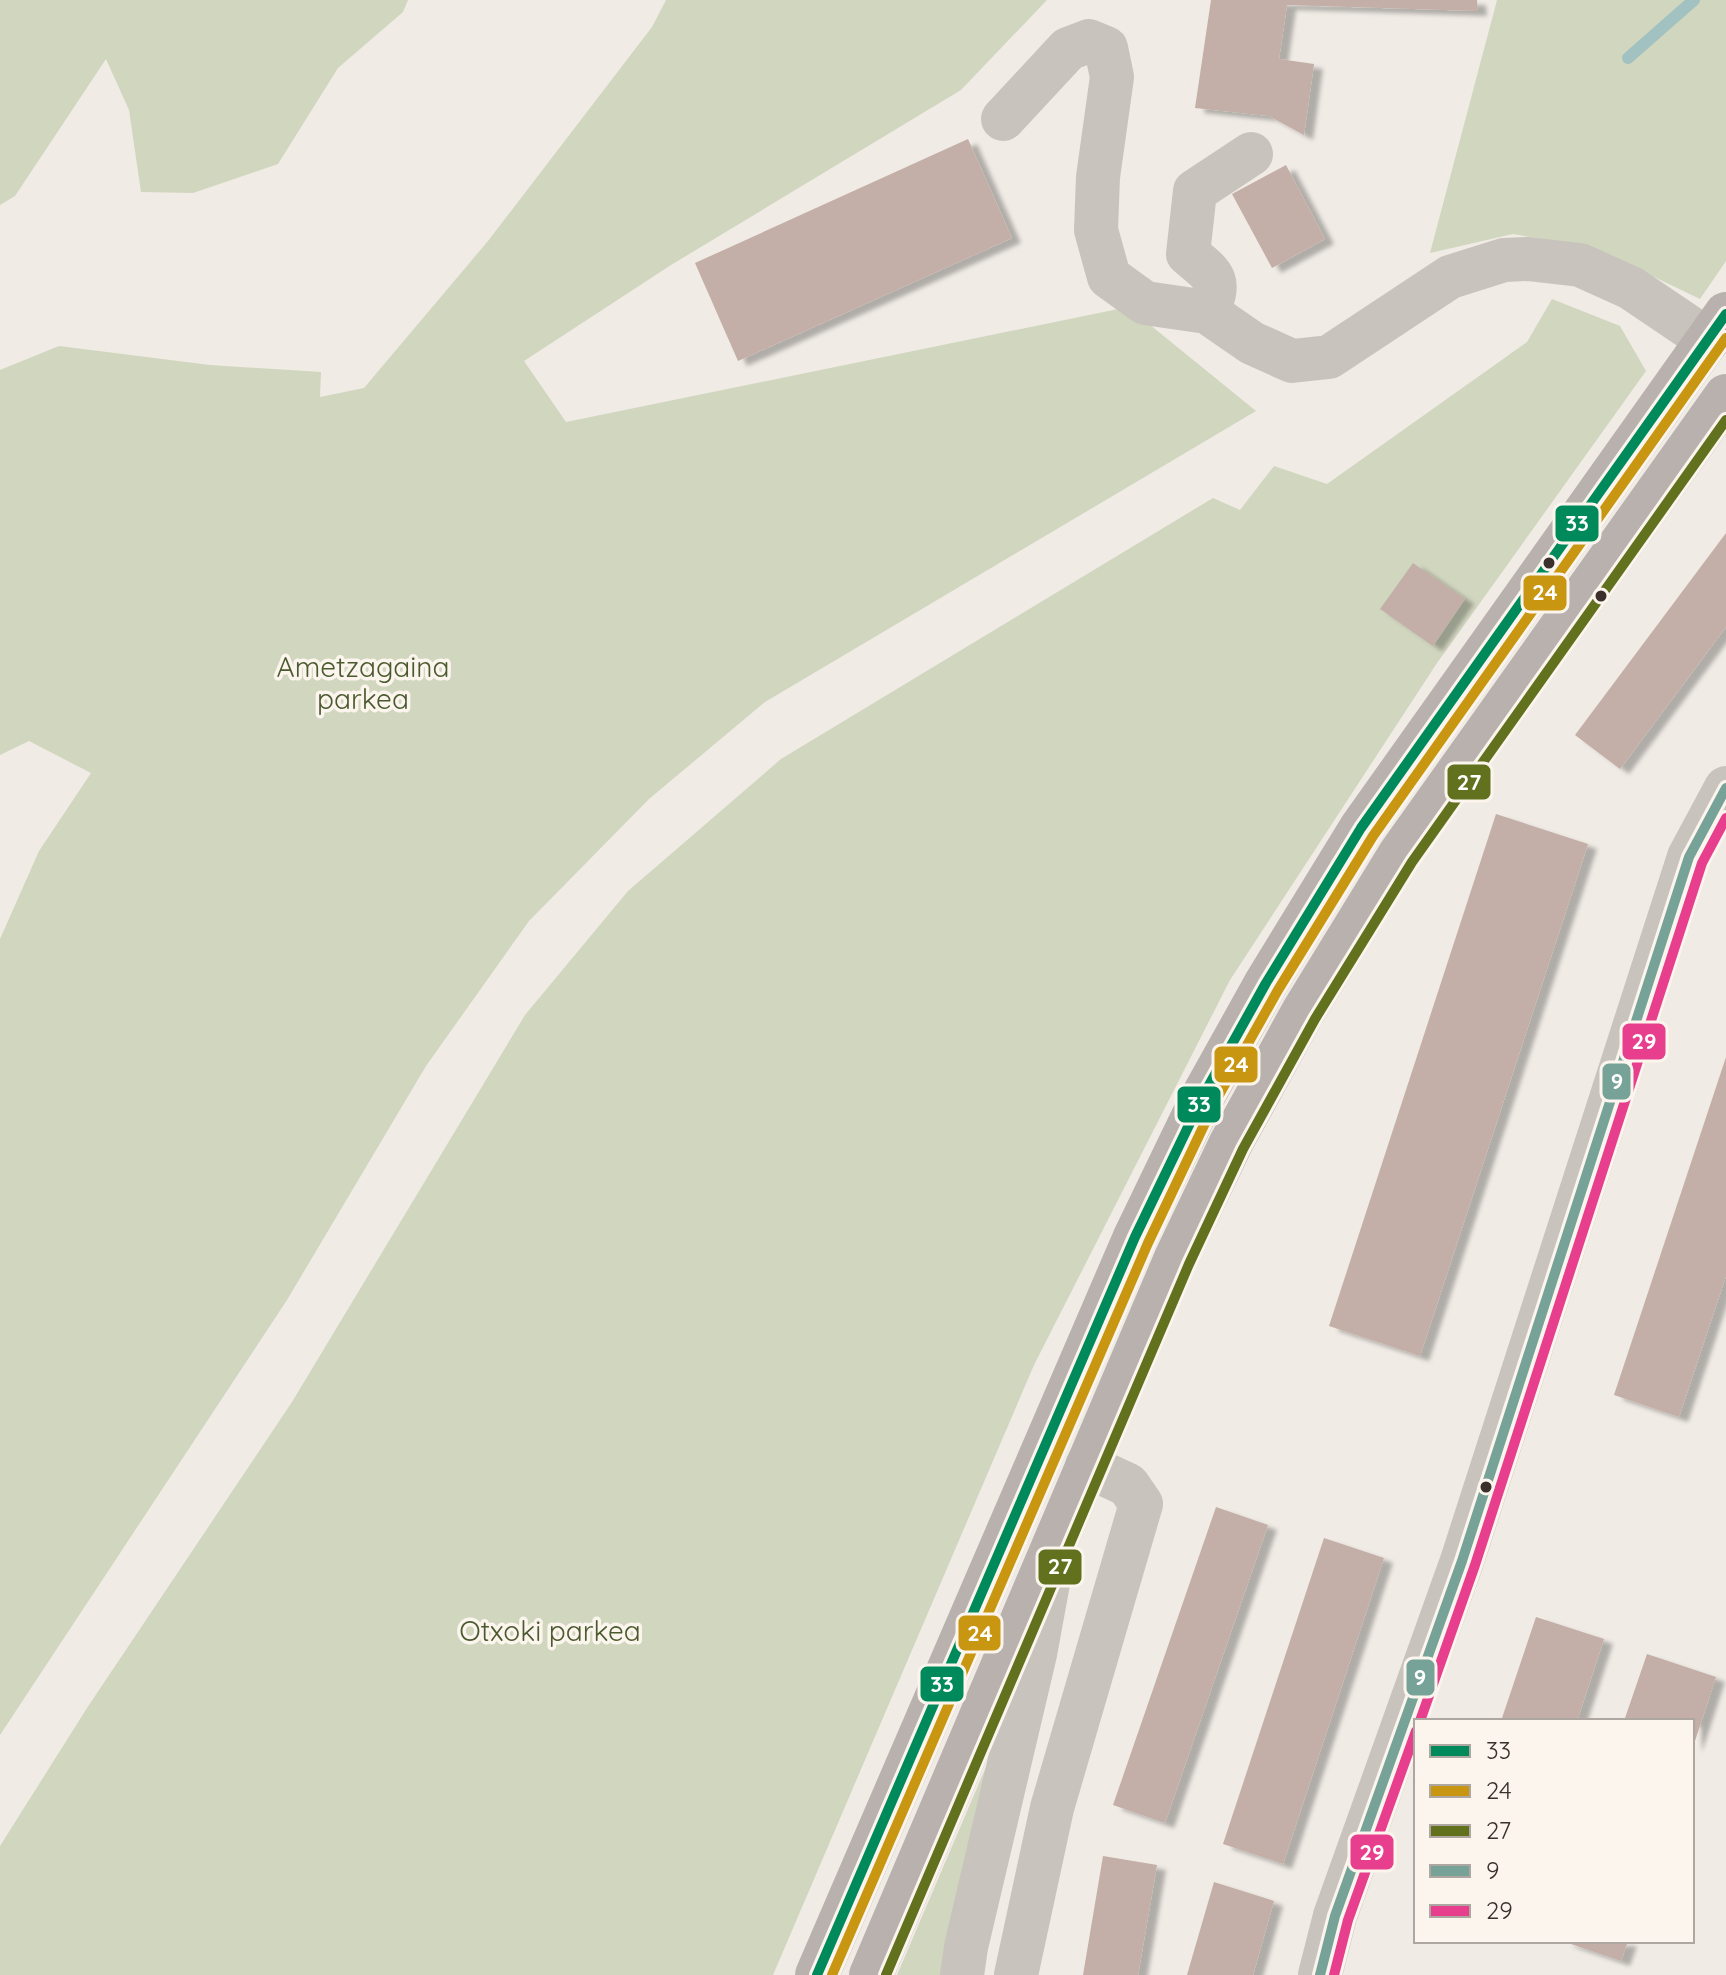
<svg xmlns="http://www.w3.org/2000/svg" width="1726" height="1975" font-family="Quicksand,sans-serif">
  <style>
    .green { fill: #d1d6bf }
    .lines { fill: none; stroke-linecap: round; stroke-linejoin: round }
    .stream { stroke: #a1c2c1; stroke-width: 12 }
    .building { fill: #c3afa7; filter: url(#shadow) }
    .minor { stroke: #c9c3be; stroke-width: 44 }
    .major { stroke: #b8b1ad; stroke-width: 44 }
    .bus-1-casing { stroke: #fbf5ee; stroke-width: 16 }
    .bus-2-casing { stroke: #fbf5ee; stroke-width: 16 }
    .bus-3-casing { stroke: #fbf5ee; stroke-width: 16 }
    .bus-4-casing { stroke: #fbf5ee; stroke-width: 16 }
    .bus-5-casing { stroke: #fbf5ee; stroke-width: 16 }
    .bus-1 { stroke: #008a5b; stroke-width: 10 }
    .bus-2 { stroke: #c89611; stroke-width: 10 }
    .bus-3 { stroke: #61711d; stroke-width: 10 }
    .bus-4 { stroke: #76a298; stroke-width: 10 }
    .bus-5 { stroke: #e73f8d; stroke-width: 10 }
    .bus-dot { fill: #3b302b; stroke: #fbf5ee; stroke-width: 3 }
    .labels { text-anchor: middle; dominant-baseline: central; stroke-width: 7; stroke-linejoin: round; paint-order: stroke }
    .park-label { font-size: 28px; fill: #4a5a2e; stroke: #fbf5ee }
    .line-badge { stroke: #fbf5ee; stroke-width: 3 }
    .badge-label { font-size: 22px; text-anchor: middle; font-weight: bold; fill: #fff }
  </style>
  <defs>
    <filter id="shadow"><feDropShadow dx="9" dy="5" stdDeviation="2" flood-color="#0004"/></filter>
  </defs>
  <rect width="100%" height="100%" fill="#f0ebe5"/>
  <g class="green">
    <path d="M0,0h408l-5,12 -65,56 -60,96 -85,29 -52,-1 -12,-82 -23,-51 -91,137 -15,9z"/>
    <path d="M666,0h381l-86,90 -290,175 -147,96 42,61 562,-115 128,104 -491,291 -116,97 -120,122 -103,145 -139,234 -287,435v-796l39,-88 52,-78 -62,-32 -29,14v-385l59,-24 151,19 111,7 -1,25 44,-9 124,-147 164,-214z"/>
    <path d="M1497,0h229v261l-26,38 -104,-50 -83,-15 -83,19z"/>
    <path d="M1552,299l68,27 26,45 -209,292 -207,317 -196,385 -261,610h-773v-129l87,-138 205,-306 233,-387 103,-124 153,-132 432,-261 27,12 34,-44 53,18 200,-142z"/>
    <path d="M986,1767l-36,208h-53z"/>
  </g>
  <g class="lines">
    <path class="stream" d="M1628,58l66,-58"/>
  </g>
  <g class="building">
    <path d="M1211,0h266l1,11 -191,-6 -8,54 35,5 -10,71 -35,-19 -74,-8z"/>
    <path d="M968,139l44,99 -274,123 -43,-98z"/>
    <path d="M1286,165l39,74 -53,29 -40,-74z"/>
    <path d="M1726,533v94l-106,142 -45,-34z"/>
    <path d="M1413,563l52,36 -32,47 -53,-37z"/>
    <path d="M1496,814l92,30 -168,512 -91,-30z"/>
    <path d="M1726,1057v219l-47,141 -65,-22z"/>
    <path d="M1216,1507l52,18 -103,298 -52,-18z"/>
    <path d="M1324,1538l60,20 -101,306 -60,-20z"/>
    <path d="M1536,1617l68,22 -27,82h-76z"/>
    <path d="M1647,1654l69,23 -23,70 -1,-26h-68z"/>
    <path d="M1103,1856l54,9 -19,110h-55z"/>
    <path d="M1214,1882l60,19 -21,74h-66z"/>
    <path d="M1562,1941h66l-7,20z"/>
  </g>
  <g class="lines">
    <g class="minor">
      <path d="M1003,119l65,-70 21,-8 17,7 6,29 -14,100 -2,53 13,47 36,26 62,9 45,31 40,18 37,-4 121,-80 54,-17 24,-1 52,6 51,23 77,52"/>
      <path d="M1207,312c16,-33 6,-37 -19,-58l7,-63 56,-37"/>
      <path d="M962,1975l4,-28 69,-293 13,-71"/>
      <path d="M1016,1975l36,-167 89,-304 -13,-19 -41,-19"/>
      <path d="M1320,1975l15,-59 127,-355 227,-704 37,-69"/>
    </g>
    <g class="major">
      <path d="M817,1975l318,-738 68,-141 63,-113 95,-155 365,-514"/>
      <path d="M871,1975l305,-717 55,-115 72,-131 97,-158 326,-458"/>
    </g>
    <defs>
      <path id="bus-1" d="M817,1975l318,-738 68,-141 63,-113 95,-155 365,-514"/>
      <path id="bus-2" d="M832,1975l316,-732 67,-141 63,-112 95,-154 353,-498"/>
      <path id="bus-3" d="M886,1975l303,-711 54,-115 72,-130 97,-157 314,-442"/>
      <path id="bus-4" d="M1320,1975l15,-59 127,-355 227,-704 37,-69"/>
      <g id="bus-5">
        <path d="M1420,1721l55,-156 227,-702 24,-45"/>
        <path d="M1334,1975l14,-55 68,-189"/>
      </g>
    </defs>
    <use href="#bus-1" class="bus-1-casing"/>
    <use href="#bus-2" class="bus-2-casing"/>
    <use href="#bus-3" class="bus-3-casing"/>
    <use href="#bus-4" class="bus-4-casing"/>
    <use href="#bus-5" class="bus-5-casing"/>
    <use href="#bus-1" class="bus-1"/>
    <use href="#bus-2" class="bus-2"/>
    <use href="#bus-3" class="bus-3"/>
    <use href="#bus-4" class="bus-4"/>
    <use href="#bus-5" class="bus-5"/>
  </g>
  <g class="bus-dot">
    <circle cx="1549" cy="563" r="7"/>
    <circle cx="1601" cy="596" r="7"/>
    <circle cx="1486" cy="1487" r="7"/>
  </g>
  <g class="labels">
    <g class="park-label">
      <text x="363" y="666">Ametzagaina<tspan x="363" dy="32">parkea</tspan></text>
      <text x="550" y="1630">Otxoki parkea</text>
    </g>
  </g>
  <g class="line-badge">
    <rect x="1554" y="504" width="46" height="39" rx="8" fill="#008a5b"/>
    <rect x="1522" y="574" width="46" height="38" rx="8" fill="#c89611"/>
    <rect x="1446" y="763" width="46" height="38" rx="8" fill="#61711d"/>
    <rect x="1621" y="1022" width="46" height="39" rx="8" fill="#e73f8d"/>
    <rect x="1213" y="1045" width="46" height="39" rx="8" fill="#c89611"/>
    <rect x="1601" y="1062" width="31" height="39" rx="8" fill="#76a298"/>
    <rect x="1176" y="1085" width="46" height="39" rx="8" fill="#008a5b"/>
    <rect x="1037" y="1548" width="46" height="38" rx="8" fill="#61711d"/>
    <rect x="957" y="1614" width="45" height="38" rx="8" fill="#c89611"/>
    <rect x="1405" y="1658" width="31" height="39" rx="8" fill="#76a298"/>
    <rect x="919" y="1665" width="46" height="38" rx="8" fill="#008a5b"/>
    <rect x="1349" y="1833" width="46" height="38" rx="8" fill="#e73f8d"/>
  </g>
  <g class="badge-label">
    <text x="1577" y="531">33</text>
    <text x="1545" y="600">24</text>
    <text x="1469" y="790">27</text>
    <text x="1644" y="1049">29</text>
    <text x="1236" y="1072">24</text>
    <text x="1617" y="1089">9</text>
    <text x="1199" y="1112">33</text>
    <text x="1060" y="1574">27</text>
    <text x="980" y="1641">24</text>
    <text x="1420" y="1685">9</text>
    <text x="942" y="1692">33</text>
    <text x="1372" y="1860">29</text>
  </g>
  <rect x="1414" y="1719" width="280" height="224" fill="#fbf5ee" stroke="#aea6a0" stroke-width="2"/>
  <rect x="1430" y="1745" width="40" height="12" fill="#008a5b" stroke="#aea6a0" stroke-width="2"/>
  <text x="1486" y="1759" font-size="24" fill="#3b302b">33</text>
  <rect x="1430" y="1785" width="40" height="12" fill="#c89611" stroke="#aea6a0" stroke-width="2"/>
  <text x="1486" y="1799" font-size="24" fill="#3b302b">24</text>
  <rect x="1430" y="1825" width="40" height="12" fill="#61711d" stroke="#aea6a0" stroke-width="2"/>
  <text x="1486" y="1839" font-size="24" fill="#3b302b">27</text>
  <rect x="1430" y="1865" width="40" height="12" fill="#76a298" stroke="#aea6a0" stroke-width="2"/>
  <text x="1486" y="1879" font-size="24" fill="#3b302b">9</text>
  <rect x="1430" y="1905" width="40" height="12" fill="#e73f8d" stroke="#aea6a0" stroke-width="2"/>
  <text x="1486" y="1919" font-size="24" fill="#3b302b">29</text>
</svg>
